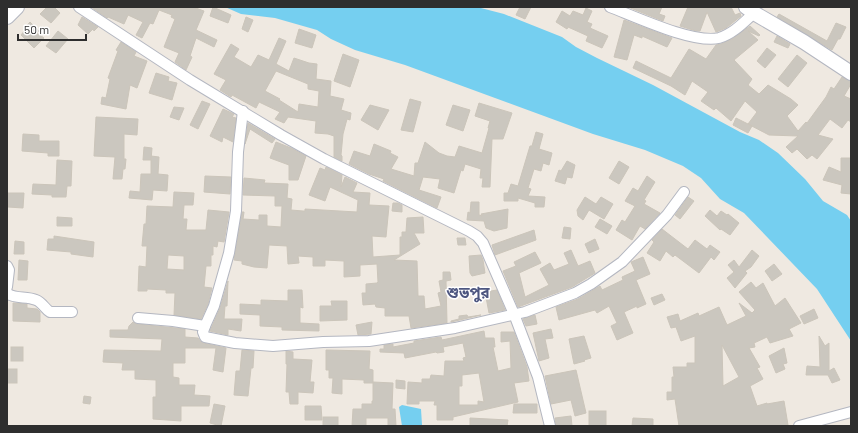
<svg xmlns="http://www.w3.org/2000/svg" width="858" height="433" font-family="Barlow,'Noto Sans Bengali',sans-serif">
  <style>
    .water { fill: #75cff0 }
    .building { fill: #cbc7bf; stroke: #cbc5ba; fill-rule: evenodd }
    .lines { fill: none; stroke-linecap: round; stroke-linejoin: round }
    .street-casing { stroke: #b4b7c1; stroke-width: 12 }
    .secondary-casing { stroke: #b4b7c1; stroke-width: 16 }
    .street { stroke: #fff; stroke-width: 10 }
    .secondary { stroke: #fff; stroke-width: 14 }
    .labels { text-anchor: middle; dominant-baseline: central; stroke-width: 3; stroke-linejoin: round; paint-order: stroke }
    .district-label { font-size: 15px; font-weight: bold; fill: #4d5680; stroke: #fff }
  </style>
  <rect width="100%" height="100%" fill="#efe9e1"/>
  <g class="water">
    <path d="M225,7h252l27,7 58,23 14,10 21,11 56,27 87,47 19,8 19,13 27,26 18,22 24,14 4,6v120l-34,-52 -73,-76 -24,-14 -19,-21 -18,-12 -38,-16 -52,-16 -188,-69 -50,-15 -24,-11 -14,-9 -42,-12 -34,-4z"/>
    <path d="M402,405l19,4 1,16h22v1h-42l-3,-19z"/>
  </g>
  <g class="building">
    <path d="M47,7h7l6,6 -9,10 -11,-9z"/>
    <path d="M91,7h102l11,4 -8,19 21,10 -3,7 -18,-9 -6,18 2,1 -6,13 -11,-8 4,-9 -15,-6 11,-28 -4,-2 1,-2 -13,-5 -6,14 -3,-1 -8,15 -6,-3 7,-13 -15,-7 -4,9 -16,-7 -1,1z"/>
    <path d="M213,7l18,8 -3,8 -18,-7z"/>
    <path d="M520,7h11l-6,12 -9,-4z"/>
    <path d="M628,7h34l-3,7 6,2 -2,5z"/>
    <path d="M688,7h43l4,8 5,-2 1,3 -15,12 -10,4 -9,-20 -7,19h-4l-16,-5z"/>
    <path d="M586,8l6,3 -5,11 5,2 -2,4 18,8 -6,12 -16,-7 2,-5 -20,-9 -1,2 -11,-7 6,-11 8,5 3,-5 10,4z"/>
    <path d="M779,14l48,27 9,-18 10,4 -6,12h-2l-6,11 -55,-33z"/>
    <path d="M82,17l16,10 -4,4 -1,-2 -5,5 -10,-9z"/>
    <path d="M246,17l7,3 -5,12 -6,-3z"/>
    <path d="M624,20l48,18 -5,9 -25,-11v2l-8,-3 -7,25 -13,-3z"/>
    <path d="M30,22l9,9 -2,2 7,5 -10,10 -13,-13 4,-5 -1,-1z"/>
    <path d="M750,26l10,9 -1,1 -11,-5 10,9 -24,20 18,19 -4,6 11,9 9,-9 23,14 7,6 -11,11 11,15 8,-9 1,1 19,-26 5,-10 3,2 8,-12 9,4v3l-7,12 7,3v23l-3,-2 -6,8 -12,-9 -12,16 15,4 -16,20 -5,-4 -5,4 -10,-10 -5,4 -6,-6 12,-11 -29,-1 -21,-11 9,-12 -12,-11 -14,20 -15,-13 -2,2 -13,-9 7,-9 -16,-11 -7,14 -14,-9 -38,-18 3,-7 35,17 18,-29 17,10 10,-14 5,-1 11,-5z"/>
    <path d="M299,29l17,6 -4,13 -17,-5z"/>
    <path d="M58,31l10,8 -12,14 -10,-7z"/>
    <path d="M777,36l13,8 -2,4 -14,-6z"/>
    <path d="M279,38l7,3 -10,23 13,7 5,-13 15,5 8,1 -1,15 15,2 -1,15 14,3 -3,11 10,3 -1,7 -3,-1 -4,15 -2,21 1,1v5l-8,-4v-21l-6,-2 -13,-1 1,-12 -28,-4 -4,6 -9,-4 5,-7 -21,-10 -3,6 -24,-13 -1,2 -11,-7 6,-10 -12,-6 17,-30 8,5 -5,8 17,10 7,-12 11,5zM276,71l32,13v5l11,2 -1,16 -19,-3 -1,8 -19,-12 1,-1 -15,-8z"/>
    <path d="M121,42l15,10 -2,4 13,5 -10,27 -7,-3 -4,24 -25,-5 1,-7 4,1 4,-19 -2,-1 10,-27 -2,-1z"/>
    <path d="M767,48l9,7 -11,13 -8,-7z"/>
    <path d="M343,54l16,6 -9,27 -16,-6z"/>
    <path d="M797,55l10,8 -19,24 -10,-8z"/>
    <path d="M156,73l13,4 -1,4 9,2 -5,17 -23,-7z"/>
    <path d="M410,99l11,3 -8,30 -12,-2z"/>
    <path d="M202,101l8,3 -12,25 -8,-4z"/>
    <path d="M479,103l33,10 -9,26h-11l-2,48h-8l1,-9h-3l1,-9 -16,-5 -2,7 -2,-1 -7,23 -16,-5 2,-9 -17,-2 -4,13 22,7 -4,11 -54,-27 1,-2 -15,-5 -20,-10 5,-13 16,5 4,-12 17,7 -1,2 8,4 -7,12 23,7 1,-13h3l7,-21 14,11 8,3 8,1 4,-11 23,7 7,-25h-1l2,-7 -15,-5z"/>
    <path d="M370,105l19,5 -11,20 -17,-10z"/>
    <path d="M453,105l17,5 -7,21 -17,-6z"/>
    <path d="M174,107l10,1 -5,12 -9,-3z"/>
    <path d="M223,109l11,5 -2,3 4,1 -3,24 -10,-5 -1,5 -12,-6z"/>
    <path d="M96,117l42,2 -1,16 -13,-1v25h2l-1,10h-2l-1,10h-9l2,-22 -21,-1z"/>
    <path d="M736,118l16,8 -4,7 -15,-8z"/>
    <path d="M248,123l27,16 -3,4 -22,-14 -5,15z"/>
    <path d="M536,132l7,2 -4,15 13,4 -3,12 -6,-2 -2,8 -7,-2 -6,19 3,1 -3,7 17,1 -1,10h-9v-4l-17,-5v3h-14v-8h4l3,-9 7,2 12,-40h2z"/>
    <path d="M23,134l16,1v6h20v15h-11v-3l-26,-2z"/>
    <path d="M276,142l15,6 15,8 -8,24h-9v-15l-19,-7z"/>
    <path d="M144,147l8,1 -1,12h-8z"/>
    <path d="M151,156l8,1 -1,17 10,1 -1,16 -14,-1 -1,10 -23,-2 1,-7 10,1 1,-18h10z"/>
    <path d="M841,158h10v36l-10,-1 1,-8 -19,-5 6,-13 12,5z"/>
    <path d="M57,160l15,1 -1,25h-4l-1,11h-14v-2l-20,-1 1,-10 23,1z"/>
    <path d="M567,161l8,4 -3,13 -5,-1 -2,7 -10,-3 4,-11 2,1z"/>
    <path d="M619,161l10,6 -10,17 -10,-6z"/>
    <path d="M326,167l16,8 -1,12 4,-10 12,6 -4,9 17,1 -1,12 20,1 -3,31 -14,-1 1,21 27,-2v-18h2v-5h4l1,-14 16,-1 1,16h-10l6,11 -26,16 23,1 1,35h6l1,13 16,-3 -3,-13 3,-1 -2,-11 4,-1v-8h7l1,8 -5,1 1,42 -36,5 -2,-12h-24v-8l-9,-1 -1,-3 -12,1 -1,-12h4v-9l11,-1 1,-1 -1,-18 -17,1v11l-16,1v-16l-19,-1v6h-12v-9l-15,-1 1,7 -11,1 -1,-18 -18,-1 -2,23 -13,-1 -12,-3v-3l-8,-1 8,-48h2l-1,7 16,1v-5h8v11l14,1 1,-21h-7v-10l-32,-1 1,-17 21,2 -1,3 24,1 -1,14 5,1 -1,11 12,1h2v-2l52,3 1,-12 -28,-13 -5,14 -16,-6 11,-27 5,2z"/>
    <path d="M205,176l26,1 -1,17 -26,-2z"/>
    <path d="M647,176l8,6 -11,18 2,1 -2,3 16,9 -15,16 -5,-3 -8,14 -16,-10 6,-10 3,2 10,-16 -10,-5 8,-13 5,3z"/>
    <path d="M174,192l20,1 -1,12h-9l-1,14h4l-1,11h20l2,-20 21,2 -5,30 -6,-1 -1,6 -4,-1v9h-2v11h-5l-2,21 8,1 -4,16 -7,15 -27,-4 1,-22h-9v-3l-19,-1v2h-9l1,-25 7,1 1,-21h-5l2,-22h2l1,-18 26,1zM168,255l16,1v14l-17,-1z"/>
    <path d="M7,193h17l-1,15 -15,-1z"/>
    <path d="M585,197l11,7 5,-7 12,7 -9,15 -15,-9 -6,10 -5,-4 -1,-6z"/>
    <path d="M688,197l6,4 -14,18 -5,-4z"/>
    <path d="M471,202h8v13l3,1 -1,-2 27,-5 -1,19 -13,3 -8,-3 -2,-7 -17,-1 1,-8 2,1z"/>
    <path d="M393,203h5l4,2v7l-10,-1z"/>
    <path d="M710,210l7,6 4,-5 6,4 1,-1 11,9 -9,12 -9,-6 -1,1 -15,-14z"/>
    <path d="M57,217l15,1v8h-15z"/>
    <path d="M600,219l12,7 -5,8 -12,-7z"/>
    <path d="M564,227l7,1 -1,11 -8,-1z"/>
    <path d="M662,229l26,20 7,-9 12,9 3,-4 10,7 -6,8 -3,-3 -12,16 -24,-18 -2,2 -7,-6 -6,10 -13,-8 7,-11 -2,-2z"/>
    <path d="M534,230l2,10 -41,15 -3,-10z"/>
    <path d="M54,236l40,6 -1,15 -22,-3v-2l-24,-2 1,-11h6z"/>
    <path d="M457,238h8l1,7h-8z"/>
    <path d="M595,239l4,10 -10,4 -4,-9z"/>
    <path d="M15,241l9,1v12h-10z"/>
    <path d="M571,250l7,16 12,-5 5,12 -23,14 -54,20 -15,-36 13,-5 -2,-4 21,-10 6,11 -22,10 6,24 24,-12 -9,-16 10,-6 4,7 15,-6 -5,-11z"/>
    <path d="M752,250l7,6 -8,11 -6,4 2,2 -12,15 -8,-10 7,-6 -6,-7 6,-5 5,7z"/>
    <path d="M481,255l2,5 2,13 -13,3 -2,-3 -1,-17z"/>
    <path d="M643,257l7,17 -14,6 10,24 -9,4v-2l-13,6 9,21 -16,7 -6,-14 6,-3 -8,-17 -12,7 -2,-3 -36,10 -3,-13 22,-8 22,-13 2,4 21,-10 -1,-3 13,-6 -4,-9z"/>
    <path d="M19,260l9,1 -1,19h-9z"/>
    <path d="M774,264l8,10 -10,7 -7,-10z"/>
    <path d="M228,281l-1,25h-2l-1,13h18l-1,12 -13,-2v6l-18,-4 10,-23z"/>
    <path d="M751,282l5,6 7,-5 12,23 10,-8 16,25 -12,6 4,7 -23,7 -3,-6 -13,6 1,4 -6,1 11,19 -3,1 6,11 -13,7 7,20 10,-3v1l17,-3 4,24 -6,1h-103l-4,-27 -8,1v-8h5v-15h2l-1,-10h14v-4h8v-27l-14,5 -5,-14 -5,1 -4,-11 11,-3 2,7 18,-8 1,3 20,-9 8,18 19,-9 -7,-13 13,10 3,-3 -16,-18zM722,345l17,32 -16,9z"/>
    <path d="M288,290h14l1,18 -3,-1v16l19,1v7l-37,-1v-3l-22,-1v-11l-20,-1v-10l21,1v-5l27,1z"/>
    <path d="M497,290l8,20 -16,3 -4,-21z"/>
    <path d="M662,294l3,6 -11,5 -3,-7z"/>
    <path d="M331,301h16v19l-27,1v-15h12z"/>
    <path d="M13,303l14,1v4l10,1 3,3v10l-27,-1z"/>
    <path d="M814,309l4,9 -14,6 -4,-8z"/>
    <path d="M467,315l1,2 13,-2 -30,7v-1l8,-2v-3z"/>
    <path d="M535,315l2,9 -11,2 -3,-7z"/>
    <path d="M133,322l4,2 48,5v8l13,1 3,4 2,1 23,5 -3,24 -10,-2 3,-22h-31v15h-12v14l6,1v7h16l-1,10 16,1 -1,10h-28v15l-28,-2v-22h3v-17l-21,-1v-9h-13l1,-7 -20,-1 1,-12 57,1 1,-12 -52,-2v-7h18l1,-4z"/>
    <path d="M372,322l-1,12 -13,1 -2,-10z"/>
    <path d="M551,329l2,9 -8,1 4,19 -10,3 -6,-28z"/>
    <path d="M484,331l1,7h9l1,9h-2l5,24 13,-3 -1,-27 -9,1v-10h13l13,35 2,14 -15,2 4,19 -65,15v3h-16v-15h-3l1,-4h-16v3h-12l1,-22 14,1v-4h8l1,-4 13,1 1,-15h19l-1,-3 3,-1 -3,-14 -20,4 1,5 -7,1 -1,-1 -31,6 -1,-5 -24,-1v-3h4v-4l9,-1v3l21,-4v-2l27,-4 1,3zM479,373l5,29 -6,-1v4h-19v-19h3v-11z"/>
    <path d="M584,336l7,22 -7,2 1,1 -11,3 -5,-25z"/>
    <path d="M819,336l6,10 4,-3v28l5,-3 6,12 -8,3 -4,-8h-22l1,-9 13,1z"/>
    <rect x="11" y="347" width="12" height="14"/>
    <path d="M784,348l3,15 -4,1 2,5 -9,4 -7,-17z"/>
    <path d="M242,350l12,1 -1,17h-2l-3,28 -14,-1 2,-24h4z"/>
    <path d="M326,350l44,1 -1,18 4,1v13h-9v-3l-22,-1v15l-10,-1 1,-15h-4v-8h-3z"/>
    <path d="M286,351l7,1v7l19,1 -2,22h4l-1,11 -15,-1v12h-8l-1,-12h-3l1,-28h-1z"/>
    <rect x="7" y="369" width="10" height="14"/>
    <path d="M576,370l10,43 -11,3 -4,-16 -20,4 -6,-28z"/>
    <path d="M396,380l9,1v8l-9,-1z"/>
    <path d="M373,382l20,1 -1,26h3l1,17h-8v-8h-22v8h-14l1,-17h9v-5h10v-3h1z"/>
    <path d="M84,396l7,1 -1,7 -7,-1z"/>
    <path d="M214,404l11,2 -4,20 -11,-3z"/>
    <path d="M514,404h23v9h-24z"/>
    <path d="M305,406h16l1,14h-17z"/>
    <rect x="589" y="411" width="17" height="15"/>
    <path d="M571,416l1,10h-16l-1,-8z"/>
    <rect x="323" y="417" width="15" height="9"/>
    <path d="M470,418l38,2 -1,6h-37z"/>
    <path d="M633,418l20,1v7h-21z"/>
  </g>
  <g class="lines">
    <defs>
      <g id="street">
        <path d="M79,7l111,73 91,55 43,24 145,72 8,5 6,7 31,71 24,63 12,49"/>
        <path d="M610,7c26,10 84,37 109,31 14,-4 25,-16 35,-25"/>
        <path d="M7,266l2,4 -2,17"/>
        <path d="M7,292l1,2c8,5 19,2 28,6 6,2 9,9 14,12h22"/>
        <path d="M138,318l35,3 32,5 -2,6 2,5 30,6 38,3 50,-4 46,-1 86,-13 70,-16 50,-19 16,-9 31,-22 45,-47 17,-23"/>
        <path d="M205,326l9,-20 15,-53 7,-42 2,-59 5,-41"/>
        <path d="M799,426l52,-14"/>
      </g>
      <g id="secondary">
        <path d="M746,7l8,6 50,29 47,31"/>
        <path d="M7,17l10,-10"/>
      </g>
    </defs>
    <use href="#street" class="street-casing"/>
    <use href="#secondary" class="secondary-casing"/>
    <use href="#street" class="street"/>
    <use href="#secondary" class="secondary"/>
  </g>
  <g class="labels">
    <g class="district-label">
      <text x="468" y="292">শুভপুর</text>
    </g>
  </g>
  <rect width="858" height="433" fill="none" stroke="#2e2e2e" stroke-width="16"/>
  <path d="M18 34v6h68v-6" fill="none" stroke="#2e2e2e" stroke-width="2"/>
  <text x="24" y="34" font-size="12" fill="#2e2e2e" stroke="#ffffff" stroke-width="3" paint-order="stroke">50 m</text>
</svg>
